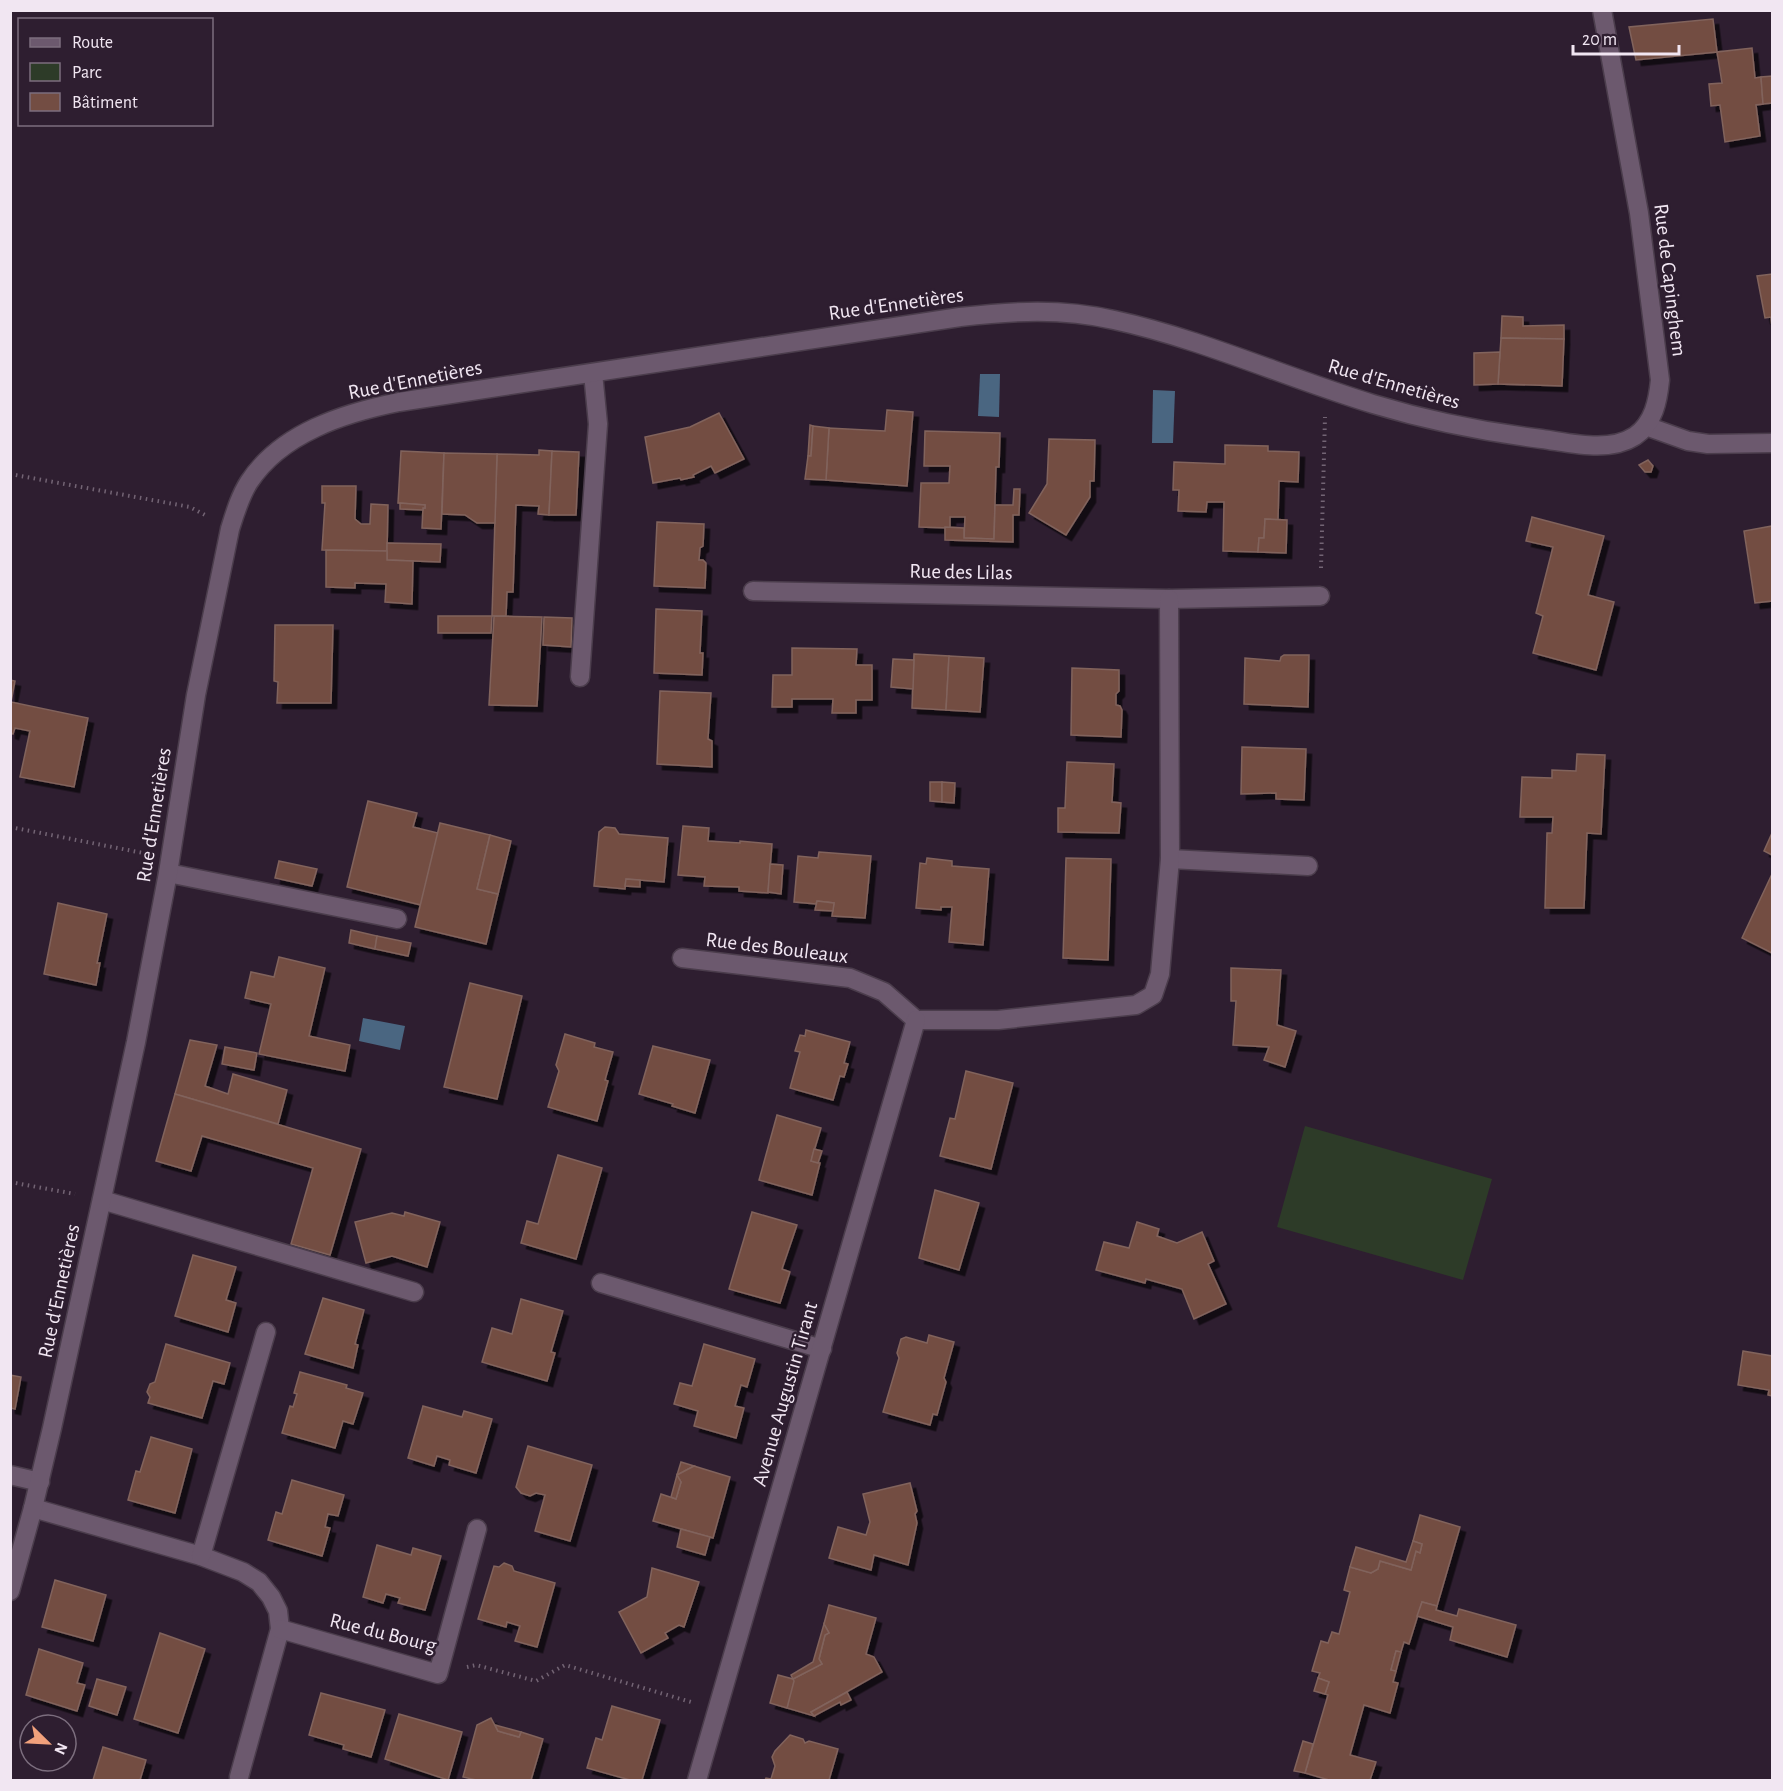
<svg xmlns="http://www.w3.org/2000/svg" width="1783" height="1791" font-family="'Alegreya Sans',sans-serif">
  <style>
    .green { fill: #2d3b28 }
    .water { fill: #4a6681 }
    .building { fill: #734d43; stroke: #81635c; stroke-width: 1.5; filter: url(#shadow) }
    .lines { fill: none; stroke-linecap: round; stroke-linejoin: round }
    .lane-casing { stroke: #4b3d4c; stroke-width: 21 }
    .street-casing { stroke: #4b3d4c; stroke-width: 21 }
    .secondary-casing { stroke: #4b3d4c; stroke-width: 21 }
    .path { stroke: #736474; stroke-width: 4; stroke-dasharray: 1.5 4.5; stroke-linecap: butt }
    .lane { stroke: #6c596e; stroke-width: 18 }
    .street { stroke: #6c596e; stroke-width: 18 }
    .secondary { stroke: #6c596e; stroke-width: 18 }
    .labels { text-anchor: middle; dominant-baseline: central; stroke-width: 5; stroke-linejoin: round; paint-order: stroke }
    .street-label { font-size: 21px; fill: #f1e6f2; stroke: #2e1e30 }
  </style>
  <defs>
    <filter id="shadow"><feDropShadow dx="5.5" dy="5.5" stdDeviation="0" flood-color="#0009"/></filter>
  </defs>
  <rect width="100%" height="100%" fill="#2e1e30"/>
  <path class="green" d="M1305,1126l187,53 -29,101 -186,-53z"/>
  <g class="water">
    <path d="M980,374h20l-1,43 -21,-1z"/>
    <path d="M1153,390l22,1 -2,52h-21z"/>
    <path d="M363,1018l42,8 -5,24 -41,-9z"/>
  </g>
  <g class="building">
    <path d="M1713,19l4,33 -81,8 -7,-33z"/>
    <path d="M1752,48l3,30 6,-1 2,27 -7,1 4,31 -35,6 -5,-37 -9,1 -2,-22 13,-1 -5,-31z"/>
    <path d="M1772,76v27l-9,1 -2,-27z"/>
    <path d="M1772,274v53l-1,-10 -6,1 -8,-42z"/>
    <path d="M1502,316l21,1v9l41,-1v14l-63,-1z"/>
    <path d="M1501,338l63,1 -2,47 -64,-2z"/>
    <path d="M1500,352l-2,32 -24,1v-32z"/>
    <path d="M887,410l26,2 -6,74 -81,-6 3,-52 56,3z"/>
    <path d="M719,413l25,46 -29,14 -4,-7 -18,9 1,2 -13,3 -1,-2 -27,5 -8,-46 45,-10z"/>
    <path d="M810,425l3,1 -2,30h-3z"/>
    <path d="M813,426l16,2 -3,52 -21,-1 3,-23h3z"/>
    <path d="M925,431l75,2 -1,34h-3l-2,72 -30,-1 1,-21h-15v11l-31,-1 2,-44h28l1,-17h-26z"/>
    <path d="M1049,439l46,1 -1,41h-4v16l-24,38 -37,-22 18,-29z"/>
    <path d="M1225,445l43,1v5l31,1 -1,30 -19,-1 -1,39 -13,-1 -1,19h-5l-1,14 -35,-1 1,-49h-17l-1,10 -28,-1 1,-21h-6l1,-28 51,2z"/>
    <path d="M539,450l13,1 -3,64 -11,-1 1,-8 -23,-1 -3,87h-6l-1,24h-14l5,-162 42,1z"/>
    <path d="M401,451l43,2 -3,76 -19,-1 1,-20h2v-3l-27,-2z"/>
    <path d="M552,451l27,1 -3,63h-27z"/>
    <path d="M444,453l53,1 -2,69h-18l-12,-8 -23,-1z"/>
    <path d="M1648,460l5,6 -2,6h-6l-6,-7z"/>
    <path d="M322,486h34l-1,33 6,5h9l1,-20 17,1 -1,46 -65,-1 3,-47h-3z"/>
    <path d="M1014,489h6l-1,26h-6v27l-68,-2v-13l19,1v10l30,1 1,-34h18z"/>
    <path d="M400,503l25,2v3h-2v2l-23,-1z"/>
    <path d="M1532,517l72,19 -16,59 26,7 -18,68 -63,-17 10,-37 -7,-3 17,-66 -27,-6z"/>
    <path d="M1265,519l22,1 -1,33 -28,-1 1,-14h5z"/>
    <path d="M657,522l47,2 -1,22 -3,2 -1,12h4l3,3 -1,25 -51,-2z"/>
    <path d="M1772,526v75l-17,2 -11,-72z"/>
    <path d="M387,543l54,1 -1,18 -53,-2z"/>
    <path d="M326,550l61,1v9l26,1 -1,43 -27,-2 1,-18 -31,-1v5l-29,-1z"/>
    <path d="M656,609l46,2 -2,42h3l-1,22 -48,-2z"/>
    <path d="M438,616h54l-1,17h-53z"/>
    <path d="M494,616l48,1 -5,89 -48,-1z"/>
    <path d="M544,617l28,1 -1,29 -28,-2z"/>
    <path d="M275,625h58l-2,78h-54l1,-21 -4,-1z"/>
    <path d="M792,648l65,1 -1,16h16v35h-16v13h-24l1,-14h-41v8h-20l1,-32h19z"/>
    <path d="M914,654l35,2 -3,54 -34,-2z"/>
    <path d="M1284,655h25l-1,52 -64,-3 1,-46 35,3 1,-4z"/>
    <path d="M949,656l35,2 -4,54 -34,-2z"/>
    <path d="M893,659l21,1 -1,29 -22,-2z"/>
    <path d="M1072,668l47,2v21l-3,3v11l4,1 2,4 -1,27 -50,-2z"/>
    <path d="M10,680l5,1 -4,21 77,16 -14,69 -54,-10 10,-46 -15,-3 -2,6 -3,-1z"/>
    <path d="M660,691l51,2 -3,46 4,2v26l-55,-3z"/>
    <path d="M1242,747l64,2 -2,51 -28,-1v-6l-35,1z"/>
    <path d="M1577,754l28,1 -4,79 -14,-1 -3,75h-39l2,-75h5l1,-16h-33l2,-40 30,1v-8l24,1z"/>
    <path d="M1067,762l47,2 -2,38 9,1 -2,30 -61,-1v-24h7z"/>
    <path d="M930,782h12v20l-12,-1z"/>
    <path d="M942,782l13,1 -1,20 -12,-1z"/>
    <path d="M368,801l49,12 -4,14 25,6 -17,72 -74,-18z"/>
    <path d="M440,823l50,12 -13,54 21,5 -12,50 -71,-17z"/>
    <path d="M683,826l26,2 -1,13 32,2v-2l32,3 -4,49 -29,-2v-4l-35,-1 1,-9 -27,-2z"/>
    <path d="M605,827l10,1 4,6 49,4 -4,44 -38,-3 -1,10 -31,-3 5,-54z"/>
    <path d="M1772,833v22l-8,-4z"/>
    <path d="M490,835l21,6 -13,53 -21,-5z"/>
    <path d="M819,852l52,4 -6,62 -33,-2 2,-13 -17,-2 -1,3 -22,-2 4,-46 20,2z"/>
    <path d="M927,858l25,3v5l37,3 -6,76 -34,-3 3,-35h-11v3l-25,-2 4,-45 6,1z"/>
    <path d="M1066,858l45,1 -3,101 -45,-2z"/>
    <path d="M279,861l38,8 -5,17 -37,-8z"/>
    <path d="M770,864l13,1 -2,29 -13,-2z"/>
    <path d="M1772,874v79l-30,-15z"/>
    <path d="M626,879l14,1v7l-15,-1z"/>
    <path d="M817,901l17,2 -1,8 -18,-1z"/>
    <path d="M58,903l49,11 -10,49h3l-4,22 -52,-11z"/>
    <path d="M351,930l26,6 -2,13 -26,-6z"/>
    <path d="M377,936l34,7 -3,13 -33,-7z"/>
    <path d="M279,957l46,11 -16,68 41,9 -5,26 -86,-17 12,-50 -26,-6 6,-26 23,5z"/>
    <path d="M1231,968l50,2 -4,55 19,6 -11,36 -21,-7 5,-13 -36,-2 3,-44h-5z"/>
    <path d="M470,983l52,13 -25,103 -53,-12z"/>
    <path d="M806,1030l44,12 -6,21 4,1 -4,13 -4,-1 -7,24 -43,-12 10,-36 -5,-1 5,-16 5,1z"/>
    <path d="M565,1034l30,9 -1,4 19,5 -8,28 3,1 -11,40 -49,-14 11,-36 -3,-6z"/>
    <path d="M190,1040l27,5 -12,41 23,8 5,-20 54,16 -9,34 -103,-30z"/>
    <path d="M653,1046l57,14 -15,53 -23,-7 1,-2 -34,-10z"/>
    <path d="M225,1047l32,6 -3,17 -32,-6z"/>
    <path d="M966,1071l47,12 -22,86 -51,-13 10,-38 5,1z"/>
    <path d="M175,1094l186,55 -31,106 -39,-11 22,-76 -111,-32 -11,35 -35,-10z"/>
    <path d="M777,1115l44,13 -10,33 9,2 -8,32 -53,-15z"/>
    <path d="M814,1149l8,2 -4,12 -7,-2z"/>
    <path d="M558,1155l44,13 -26,91 -55,-16 6,-22 11,3z"/>
    <path d="M935,1190l44,13 -20,67 -40,-12z"/>
    <path d="M405,1212l35,10 -13,45 -35,-11 -26,7 -11,-41 37,-9 12,3z"/>
    <path d="M752,1212l45,13 -15,44 8,3 -10,31 -51,-14z"/>
    <path d="M1137,1222l22,7 -2,7 20,7 25,-11 12,29 -6,3 18,40 -32,15 -12,-30 -36,-10 -1,4 -49,-13 8,-28 25,6z"/>
    <path d="M193,1255l43,12 -10,33 10,3 -8,29 -53,-16z"/>
    <path d="M323,1298l41,12 -9,34 3,1 -5,23 -48,-14z"/>
    <path d="M521,1299l42,12 -12,41 4,1 -8,28 -65,-19 10,-34 20,6z"/>
    <path d="M929,1335l25,7 -10,36 2,4 -9,33 -4,-1 -3,11 -47,-13 16,-54 -2,-5 4,-14 5,-2 21,6z"/>
    <path d="M166,1344l64,19 -6,21 -11,-3 -11,37 -54,-15 2,-6 -3,-5 3,-8 5,-2z"/>
    <path d="M704,1344l51,15 -8,28 -6,-2 -6,21 9,2 -8,30 -42,-12 4,-15 -24,-7 6,-21 12,3z"/>
    <path d="M1743,1351l29,5v40l-4,-1 1,-5 -31,-5z"/>
    <path d="M300,1372l47,13 -1,3 17,5 -10,31 -10,-3 -8,27 -53,-15 8,-27 3,1 4,-13 -3,-1z"/>
    <path d="M10,1375l11,2 -6,32 -5,-1z"/>
    <path d="M423,1406l39,11 2,-6 28,8 -16,54 -27,-8 1,-5 -13,-4 -3,10 -26,-8z"/>
    <path d="M151,1437l41,12 -17,64 -47,-13 8,-29 4,1z"/>
    <path d="M528,1446l64,19 -22,76 -35,-10 10,-36 -9,-2 -6,3 -9,-3 -5,-6z"/>
    <path d="M681,1462l13,4 -17,9z"/>
    <path d="M694,1466l36,11 -17,61 -60,-17 8,-27 15,5 5,-17 -4,-7z"/>
    <path d="M677,1475l4,7 -5,17 -5,-2z"/>
    <path d="M292,1480l52,15 -6,21 -10,-2 -3,13 5,1 -8,28 -54,-16 8,-28 6,2z"/>
    <path d="M910,1483l7,28 -2,3 2,9 -9,42 -34,-10 -3,15 -42,-12 9,-31 28,8 4,-13 -7,-28z"/>
    <path d="M1420,1515l40,12 -23,79 -15,-4 -13,42 -5,-2 -3,10 -5,-1 -5,19 5,1 -3,11 5,1 -8,30 -26,-8 -14,50 26,7 -6,18h-41l-24,-7 23,-78 -3,-1 4,-12 -11,-4 2,-5 -8,-2 9,-30 7,2 4,-11 7,2 11,-42 -6,-2 6,-23 21,6 7,-4 2,-8 31,9 5,-19 4,2 2,-9 -9,-3z"/>
    <path d="M681,1529l29,8 -5,18 -28,-8z"/>
    <path d="M1413,1541l9,3 -2,9 -4,-2 -5,19 -31,-9 -2,8 -7,4 -21,-6 6,-20 50,15z"/>
    <path d="M377,1545l34,10 2,-7 28,8 -16,54 -27,-7 2,-5 -14,-4 -3,9 -20,-6z"/>
    <path d="M504,1563l8,3 2,5 41,12 -18,64 -22,-6 5,-15 -13,-4 -1,5 -28,-8 16,-53 5,1z"/>
    <path d="M652,1568l47,14 -15,45 -5,-2 -14,8 3,5 -27,15 -22,-41 28,-15z"/>
    <path d="M55,1580l51,15 -13,46 -51,-14z"/>
    <path d="M1422,1602l15,4 -1,4 21,6 2,-7 57,16 -9,32 -57,-17 3,-13 -36,-11z"/>
    <path d="M829,1605l47,13 -10,36 8,3 8,15 -71,40 3,4 -27,-8 6,-29 29,-15 -3,-5 6,-24 4,-2 -5,-9z"/>
    <path d="M824,1624l5,9 -4,2 -6,24 3,5 -29,15 -2,-4 22,-13z"/>
    <path d="M160,1633l45,16 -27,84 -44,-14z"/>
    <path d="M39,1649l44,14 -6,20 8,2 -8,26 -51,-16z"/>
    <path d="M1396,1651l5,1 -5,19 -5,-1z"/>
    <path d="M778,1675l15,4 1,2 -7,27 -17,-5z"/>
    <path d="M1318,1678l11,4 -4,12 -11,-3z"/>
    <path d="M97,1679l29,8 -9,28 -28,-9z"/>
    <path d="M847,1692l4,8 -10,5 -1,-3 -26,14 -3,-4z"/>
    <path d="M321,1693l64,17 -14,47 -28,-8 1,-4 -35,-10z"/>
    <path d="M612,1706l48,14 -18,60h-12l-43,-12 9,-30 6,2z"/>
    <path d="M399,1714l63,18 -14,48 -63,-21z"/>
    <path d="M491,1718l7,13 21,6 2,-5 22,7 -12,41h-55l-13,-3 14,-52z"/>
    <path d="M495,1725l26,7 -2,5 -21,-6z"/>
    <path d="M790,1735l13,4 2,4 4,-2 29,8 -9,31h-64l1,-2 5,1 4,-13 -3,-9 3,-6z"/>
    <path d="M1303,1741l10,3 -8,29 -11,-2z"/>
    <path d="M103,1747l43,13 -6,20h-47z"/>
  </g>
  <g class="lines">
    <defs>
      <g id="lane">
        <path d="M580,677l18,-253 -5,-51"/>
        <path d="M168,873l229,46"/>
        <path d="M102,1200l312,92"/>
      </g>
      <g id="street">
        <path d="M1646,426l42,15 20,3 64,-1"/>
        <path d="M753,591l416,8 151,-3"/>
        <path d="M1170,859l138,7"/>
        <path d="M682,958l168,20 34,14 32,28h82l138,-15 17,-10 7,-21 10,-115 -1,-260"/>
        <path d="M601,1283l221,66"/>
        <path d="M10,1475l30,7"/>
        <path d="M33,1508l168,48 42,16 16,10 12,15 7,14 2,18 -41,148"/>
        <path d="M201,1556l65,-224"/>
        <path d="M280,1629l158,45 39,-145"/>
        <path d="M697,1780l219,-760"/>
      </g>
      <path id="secondary" d="M10,1591l23,-83 19,-80 84,-386 32,-169 28,-178 34,-166c5,-16 10,-33 19,-47 32,-49 95,-69 150,-80l561,-85c54,-6 101,-9 154,3 88,19 173,58 259,84 56,17 112,28 169,35 29,4 67,14 93,-3 19,-13 23,-36 25,-56l-21,-167 -37,-203"/>
    </defs>
    <use href="#lane" class="lane-casing"/>
    <use href="#street" class="street-casing"/>
    <use href="#secondary" class="secondary-casing"/>
    <g class="path">
      <path d="M10,474l180,33 15,8"/>
      <path d="M1321,568l4,-151"/>
      <path d="M10,827l133,26"/>
      <path d="M10,1182l65,12"/>
      <path d="M467,1667l9,-2 60,16 29,-16 126,37"/>
    </g>
    <use href="#lane" class="lane"/>
    <use href="#street" class="street"/>
    <use href="#secondary" class="secondary"/>
  </g>
  <g class="labels">
    <g class="street-label">
      <text transform="translate(1670 280) rotate(83)">Rue de Capinghem</text>
      <text transform="translate(896 304) rotate(-8)">Rue d'Ennetières</text>
      <text transform="translate(415 380) rotate(-11)">Rue d'Ennetières</text>
      <text transform="translate(1394 384) rotate(16)">Rue d'Ennetières</text>
      <text transform="translate(961 572) rotate(1)">Rue des Lilas</text>
      <text transform="translate(154 815) rotate(-81)">Rue d'Ennetières</text>
      <text transform="translate(777 948) rotate(7)">Rue des Bouleaux</text>
      <text transform="translate(59 1291) rotate(-78)">Rue d'Ennetières</text>
      <text transform="translate(785 1394) rotate(-74)">Avenue Augustin Tirant</text>
      <text transform="translate(383 1633) rotate(14)">Rue du Bourg</text>
    </g>
  </g>
  <rect width="1783" height="1791" fill="none" stroke="#f1e6f2" stroke-width="24"/>
  <rect x="18" y="18" width="195" height="108" fill="#2e1e30" stroke="#7c6e7e" stroke-width="1.5"/>
  <rect x="30" y="38" width="30" height="9" fill="#6c596e" stroke="#7c6e7e" stroke-width="1.5"/>
  <text x="72" y="48" font-size="18" fill="#f1e6f2">Route</text>
  <rect x="30" y="63" width="30" height="18" fill="#2d3b28" stroke="#7c6e7e" stroke-width="1.5"/>
  <text x="72" y="78" font-size="18" fill="#f1e6f2">Parc</text>
  <rect x="30" y="93" width="30" height="18" fill="#734d43" stroke="#7c6e7e" stroke-width="1.5"/>
  <text x="72" y="108" font-size="18" fill="#f1e6f2">Bâtiment</text>
  <g transform="translate(48 1743) rotate(114)"><circle r="28" fill="#2e1e30" stroke="#7c6e7e" stroke-width="1.5"/>
  <path d="M0-4.5L10 22L0 15L-10 22Z" fill="#f1a17c"/>
  <text y="-9" font-size="16" font-weight="bold" text-anchor="middle" fill="#f1e6f2">N</text>
  </g>
  <path d="M1573 45v9h106v-9" fill="none" stroke="#f1e6f2" stroke-width="3"/>
  <text x="1582" y="45" font-size="18" fill="#f1e6f2" stroke="#2e1e30" stroke-width="4.5" paint-order="stroke">20 m</text>
</svg>
